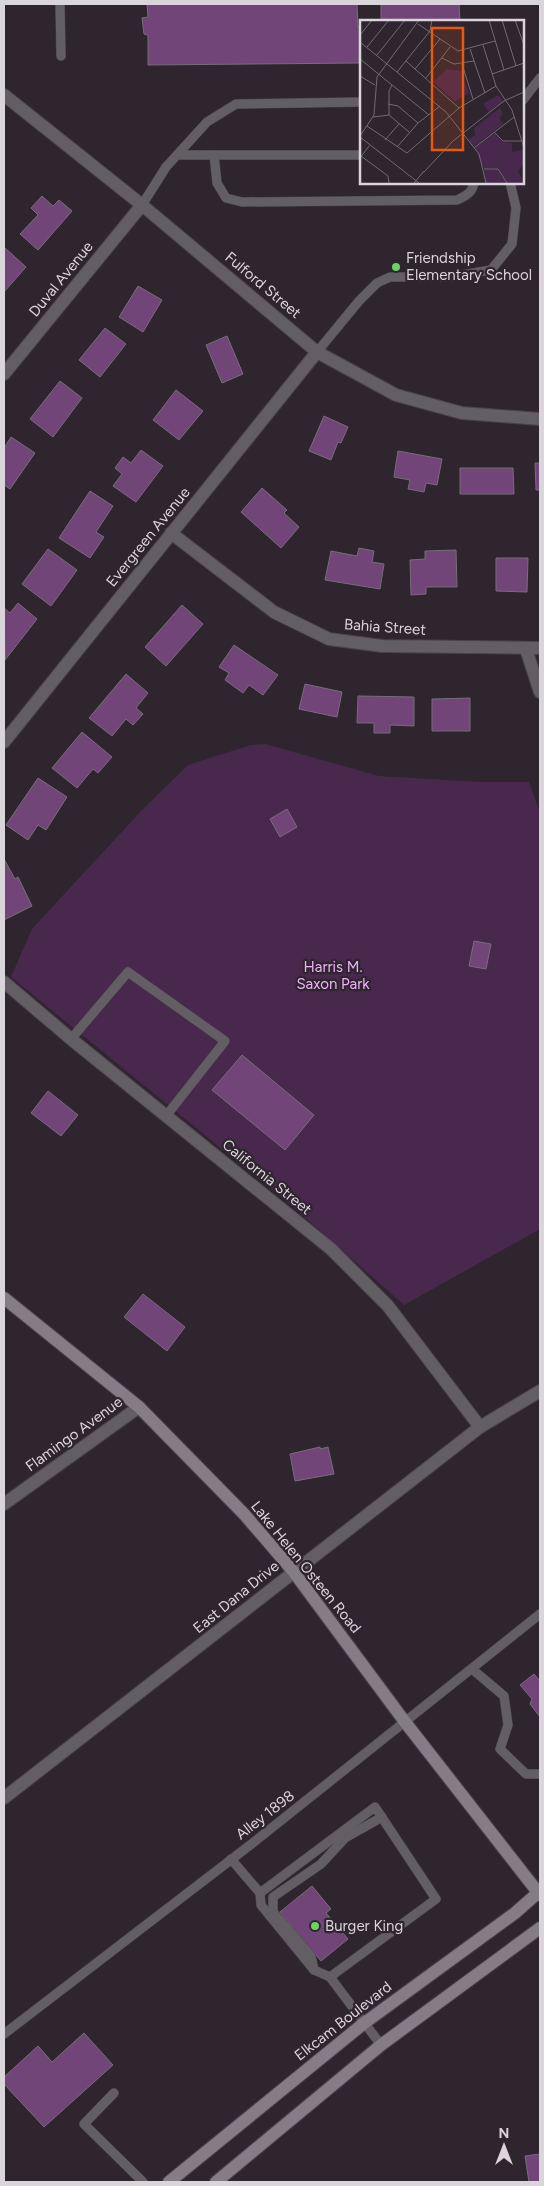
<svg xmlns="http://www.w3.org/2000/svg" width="544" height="2186" font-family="Figtree,sans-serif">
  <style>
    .green { fill: #48294d }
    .building { fill: #724579; stroke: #776d79 }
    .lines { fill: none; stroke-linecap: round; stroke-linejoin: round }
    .lane-casing { stroke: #4a414b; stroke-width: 10 }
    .street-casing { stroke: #4a414b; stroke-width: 14 }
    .secondary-casing { stroke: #4a414b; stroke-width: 14 }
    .lane { stroke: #635e64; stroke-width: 9 }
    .street { stroke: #635e64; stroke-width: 12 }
    .secondary { stroke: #847d85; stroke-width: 12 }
    .poi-dot { fill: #6cd362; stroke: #2e252f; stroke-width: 2 }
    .labels { text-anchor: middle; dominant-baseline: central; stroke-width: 4.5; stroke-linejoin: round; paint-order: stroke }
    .poi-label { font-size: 15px; fill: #dad4db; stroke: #2e252f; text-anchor: start }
    .street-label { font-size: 15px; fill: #dad4db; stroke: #2e252f }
    .park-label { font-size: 15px; fill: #f3affe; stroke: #2e252f }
    .inset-road { fill: none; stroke: #736b74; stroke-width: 1 }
    .view { fill: #e8590c; fill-opacity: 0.15; stroke: #e8590c; stroke-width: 2.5 }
    .inset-edge { fill: none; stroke: #dad4db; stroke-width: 2.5 }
  </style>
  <rect width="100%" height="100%" fill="#2e252f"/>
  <path class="green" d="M265,744l114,32 101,6h49l11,31v416l-136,76 -112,-99 -281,-229 21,-48 110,-119 46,-45 63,-20z"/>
  <g class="building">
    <path d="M147,4h210l1,23h4l-3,36 -211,2v-30l-4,-1 -2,-16 6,-1z"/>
    <path d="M381,4h78l1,17h-79z"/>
    <path d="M42,196l11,10 6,-6 13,11 -34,39 -18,-16 18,-19 -7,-7z"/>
    <path d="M4,247l22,20 -22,25z"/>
    <path d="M138,286l24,14 -19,32 -24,-15z"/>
    <path d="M105,328l21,16 -26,33 -21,-17z"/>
    <path d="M227,336l16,38 -21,9 -16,-38z"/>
    <path d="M60,381l22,17 -29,39 -23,-18z"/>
    <path d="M176,390l27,21 -24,29 -26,-20z"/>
    <path d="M324,416l24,11 -7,16 -3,-1 -7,18 -22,-9z"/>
    <path d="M11,437l24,16 -25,36 -6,-4v-37z"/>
    <path d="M141,450l22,16 -27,36 -23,-16 9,-12 -7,-6 8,-11 8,6z"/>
    <path d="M398,451l44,8 -5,26 -11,-2 -2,9 -16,-3 2,-9 -16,-3z"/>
    <path d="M535,463h5v27h-4z"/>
    <path d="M460,468h53l1,26h-54z"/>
    <path d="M262,488l25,22 -3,3 15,14 -18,21 -40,-36z"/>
    <path d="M90,491l23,15 -17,26 8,5 -14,21 -31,-20z"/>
    <path d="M359,548l15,3 -2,11 12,2 -4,25 -55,-9 6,-29 26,5z"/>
    <path d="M48,549l29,21 -26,36 -29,-22z"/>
    <path d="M456,550l1,37h-31v7l-15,1 -1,-35 15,-1v-8z"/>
    <path d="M496,558h32l-1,34 -31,-1z"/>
    <path d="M18,603l19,16 -32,41 -1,-52 6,5z"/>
    <path d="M182,605l21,19 -37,42 -21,-19z"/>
    <path d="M234,645l44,30 -15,20 -14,-10 -6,8 -18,-13 4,-7 -10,-6z"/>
    <path d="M126,674l22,19 -12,15 7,6 -10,11 -7,-6 -14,17 -23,-18z"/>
    <path d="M305,684l37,8 -5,25 -38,-8z"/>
    <path d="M358,696l56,1v29l-24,-1v8h-16v-10h-17z"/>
    <path d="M470,698v33h-38v-32z"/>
    <path d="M82,732l30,25 -14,16 -5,-4 -16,19 -25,-20z"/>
    <path d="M38,778l29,19 -21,33 -8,-5 -10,15 -22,-15z"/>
    <path d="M287,809l10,18 -17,10 -10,-18z"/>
    <path d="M4,859l11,20 3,-2 14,29 -28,14z"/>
    <path d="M474,941l17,3 -5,25 -17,-3z"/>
    <path d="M242,1055l72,60 -29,35 -73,-60z"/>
    <path d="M48,1091l30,24 -17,21 -30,-23z"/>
    <path d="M143,1294l42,33 -18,24 -43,-34z"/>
    <path d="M320,1447v2l8,-2 6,27 -39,7 -5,-27z"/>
    <path d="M534,1674l6,7v36l-10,-13 2,-5 -12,-14z"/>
    <path d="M312,1886l19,23 -5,4 22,26 -27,22 -41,-49z"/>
    <path d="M84,2033l29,32 -69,62 -40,-43v-7l34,-31 14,16z"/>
    <path d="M540,2154v28h-11l-4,-26z"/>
  </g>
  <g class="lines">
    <defs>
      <g id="lane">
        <path d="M60,4l1,52"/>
        <path d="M523,100l17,-22"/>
        <path d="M177,155h185"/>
        <path d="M214,155l3,28 9,15 16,4 215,-2c9,-4 16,-8 17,-18"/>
        <path d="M142,205l24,-38 41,-45 29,-18 126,-2"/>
        <path d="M317,352l42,-51 18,-18 13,-6h61l40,-7 21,-26 4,-36 -6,-26"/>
        <path d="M71,1039l57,-67 97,69 -59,75"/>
        <path d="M472,1669l32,27 4,29 -8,24 26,25h14"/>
        <path d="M231,1859l29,34 115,-86 61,92 -106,78 51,68"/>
        <path d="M260,1893l1,12 53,65 16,7"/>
        <path d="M314,1970l-3,-14 -38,-44v-15l48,-33 24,-26 37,-21"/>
        <path d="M4,2034l250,-192 286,-228"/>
        <path d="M114,2093l-30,31 59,58"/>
      </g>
      <g id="street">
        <path d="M4,95l138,110 175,147 79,43 66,18 78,6"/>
        <path d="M4,374l138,-169"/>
        <path d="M171,533l103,79 55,27 53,7 158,2"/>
        <path d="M526,649l14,43"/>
        <path d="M4,742l313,-390"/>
        <path d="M4,982l67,57 260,210 57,57 92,121"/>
        <path d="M4,1504l135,-97"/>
        <path d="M4,1798l476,-371 60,-36"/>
      </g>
      <g id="secondary">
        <path d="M4,1298l135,109 105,107 49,57 112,151 135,173"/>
        <path d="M169,2182l194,-158 152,-111 25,-22"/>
        <path d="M216,2182l165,-137 159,-117"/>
      </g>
    </defs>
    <use href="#lane" class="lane-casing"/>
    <use href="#street" class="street-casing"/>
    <use href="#secondary" class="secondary-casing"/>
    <use href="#lane" class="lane"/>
    <use href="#street" class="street"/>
    <use href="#secondary" class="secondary"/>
  </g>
  <g class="poi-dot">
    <circle cx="396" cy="267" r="5"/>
    <circle cx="315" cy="1926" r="5"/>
  </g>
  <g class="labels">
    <g class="poi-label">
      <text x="406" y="258">Friendship<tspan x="406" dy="17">Elementary School</tspan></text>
      <text x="325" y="1926">Burger King</text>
    </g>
    <g class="street-label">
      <text transform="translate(61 279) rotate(-51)">Duval Avenue</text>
      <text transform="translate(263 285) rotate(40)">Fulford Street</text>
      <text transform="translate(148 537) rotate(-51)">Evergreen Avenue</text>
      <text transform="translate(385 627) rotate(4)">Bahia Street</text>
      <text transform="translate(267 1177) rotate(39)">California Street</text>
      <text transform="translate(74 1434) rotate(-36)">Flamingo Avenue</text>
      <text transform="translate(306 1567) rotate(51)">Lake Helen Osteen Road</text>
      <text transform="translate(236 1597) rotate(-39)">East Dana Drive</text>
      <text transform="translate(265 1815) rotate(-38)">Alley 1898</text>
      <text transform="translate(343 2021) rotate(-38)">Elkcam Boulevard</text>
    </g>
    <g class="park-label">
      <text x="333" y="967">Harris M.<tspan x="333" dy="17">Saxon Park</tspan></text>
    </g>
  </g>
  <g transform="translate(360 20)">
    <rect width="164" height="164" fill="#2e252f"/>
    <path d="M87,49l15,2 7,22 -14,8 -22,-19zM138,75l5,6 -14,11 -6,-8zM140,88l3,6 -4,4 4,6 -29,23 -6,-7 7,-5 -1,-7zM134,113l9,9 9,1v9l11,-2 1,14 -6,7 6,12h-16l-10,-15 -14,1 -9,-21zM137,149l10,14h-21l-2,-13z" fill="#48294d"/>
    <path class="inset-road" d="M129,0l15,50M142,0l14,46M155,0l9,25M58,4l40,27 37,-10M0,15l12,-15M0,22l86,70 33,42 7,29M123,25l13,41 16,24 12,38M7,27l22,-27M110,29l15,44M17,35l28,-35M82,38l12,6 20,-3M0,39l69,56M46,41l53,47M102,44l11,35M55,49l25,-30M37,52l33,-41 2,-11M132,54l32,-11M0,56l15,9M66,58l24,-31M32,65l-3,6v24l20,17M28,84l10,2 20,17M13,97l16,-2M7,106l40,27 52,-45 37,-22M134,112l9,9h18M0,116l14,-21 3,-38 42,-57M0,117l59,46M25,120l14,-16M37,127l21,-24 22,-17M114,128l40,-31M1,136l27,20 1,7M0,138l9,-12M124,149h14l9,14M64,152l29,-31 51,-40 20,-9M54,163l10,-12"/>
    <path class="view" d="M72,8h31v122h-31z"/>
    <rect width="164" height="164" class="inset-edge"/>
  </g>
  <rect width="544" height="2186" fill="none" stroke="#dad4db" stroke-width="10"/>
  <g transform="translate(504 2146)" stroke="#2e252f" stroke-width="4" paint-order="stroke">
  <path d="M0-4L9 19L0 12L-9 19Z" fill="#dad4db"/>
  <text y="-8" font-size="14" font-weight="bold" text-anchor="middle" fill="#dad4db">N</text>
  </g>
</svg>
